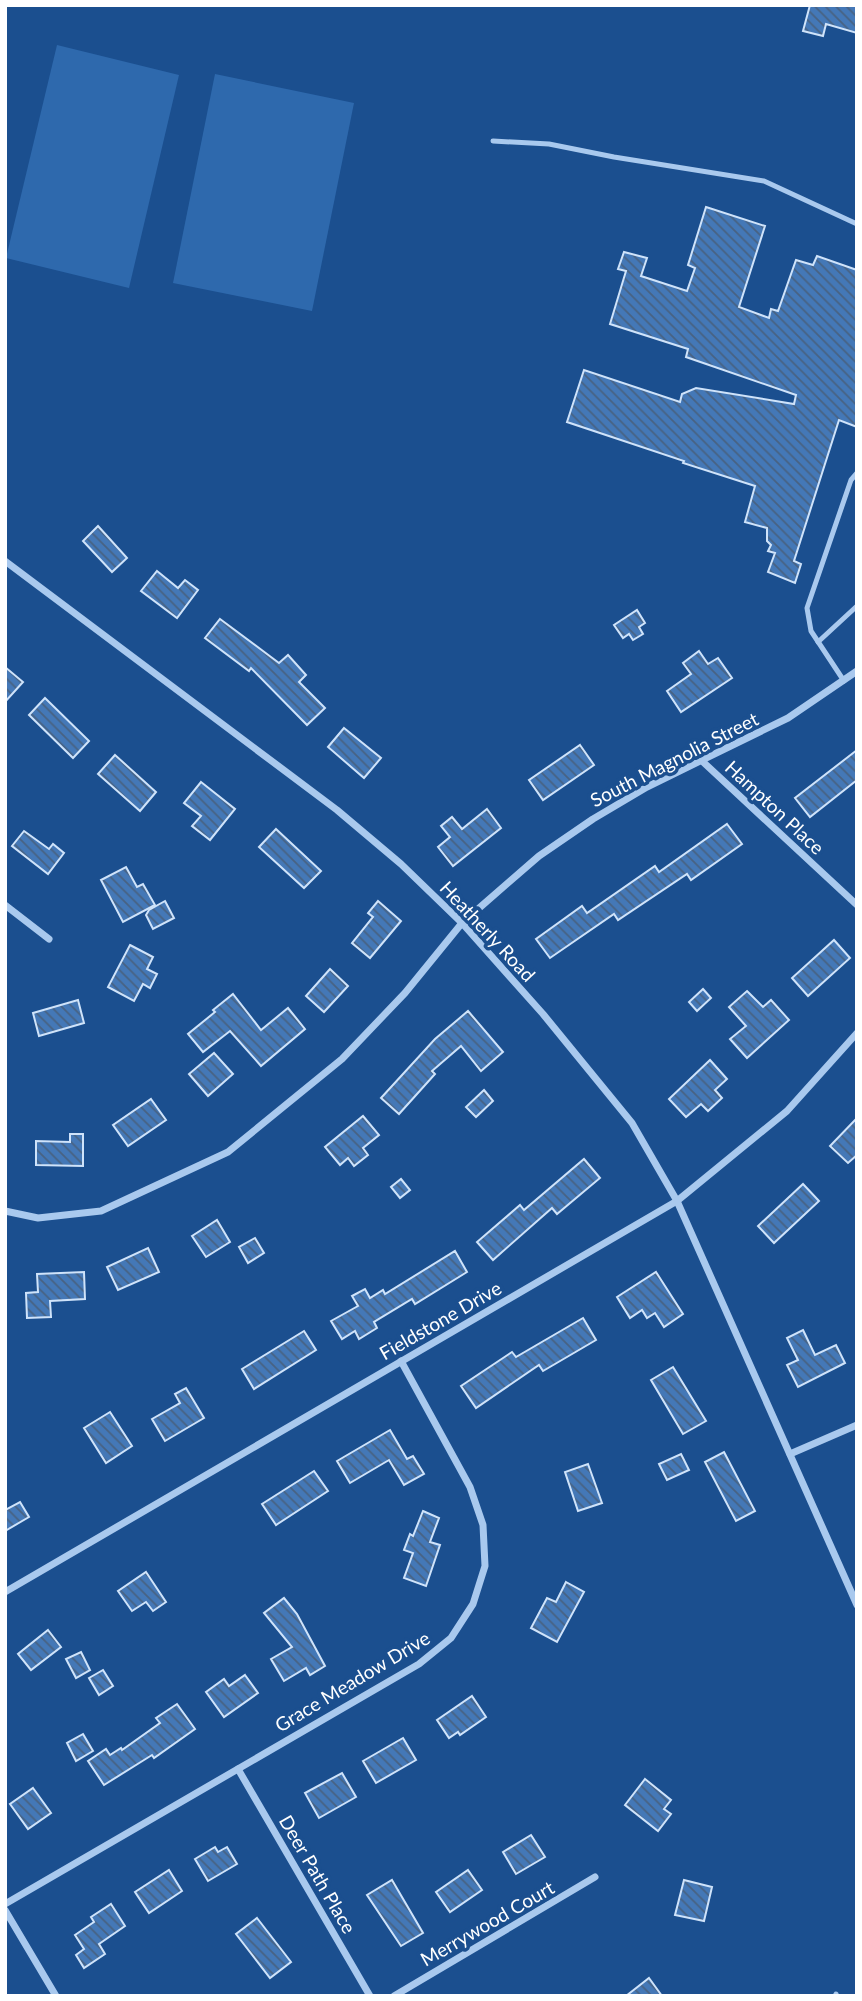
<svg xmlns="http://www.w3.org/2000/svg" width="862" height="2001" font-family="Lato,sans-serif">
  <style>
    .grass { fill: #2e69ad }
    .building { fill: url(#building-back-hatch); stroke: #cfe3fa; stroke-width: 2 }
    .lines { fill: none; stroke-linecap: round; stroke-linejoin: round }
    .lane { stroke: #a9c9ee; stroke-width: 5 }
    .street { stroke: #a9c9ee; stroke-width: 7 }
    .labels { text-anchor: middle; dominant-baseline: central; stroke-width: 7; stroke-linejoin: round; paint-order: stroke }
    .street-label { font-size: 19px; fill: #fff; stroke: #1b4f8f }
  </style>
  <defs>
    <pattern id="building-back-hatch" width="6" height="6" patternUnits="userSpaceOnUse" patternTransform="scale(1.75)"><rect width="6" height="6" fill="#4478b7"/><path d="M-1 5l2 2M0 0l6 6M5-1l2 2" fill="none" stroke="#486282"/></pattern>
  </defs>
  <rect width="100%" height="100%" fill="#1b4f8f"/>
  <g class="grass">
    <path d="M57,45l122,30 -50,213 -123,-30z"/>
    <path d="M215,74l139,29 -42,208 -139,-28z"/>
  </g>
  <g class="building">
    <path d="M810,5h47v28l-31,-9 -3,12 -20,-5z"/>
    <path d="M706,207l59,19 -26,81 30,11 2,-9 7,2 18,-51 17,5 4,-9 40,14v157l-18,-7 -45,141 7,3 -6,19 -27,-11 7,-19 -7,-2 3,-6 -4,-4v-13l-22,-6 10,-36 -72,-23 1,-2 -117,-39 17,-52 96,32 2,-8 14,-6 98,16 2,-9 -110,-38 2,-8 -78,-25 16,-53 -8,-2 6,-17 23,6 -6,18 46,15 8,-23 -7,-3z"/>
    <path d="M98,526l29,32 -15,14 -29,-31z"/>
    <path d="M157,571l21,17 7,-8 13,10 -21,28 -36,-27z"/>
    <path d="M637,610l8,13 -6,4 4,7 -10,6 -4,-6 -6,4 -9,-13z"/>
    <path d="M220,619l59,44 9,-8 18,20 -7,7 26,26 -18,17 -56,-57 -2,3 -44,-33z"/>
    <path d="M699,651l9,13 10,-6 14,20 -51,34 -14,-21 24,-17 -8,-11z"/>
    <path d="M5,667l18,15 -18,20z"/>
    <path d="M45,698l44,43 -16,17 -44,-43z"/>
    <path d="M344,728l37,30 -17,20 -36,-31z"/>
    <path d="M580,745l14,20 -51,35 -14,-20z"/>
    <path d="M857,750v30l-47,37 -15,-19z"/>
    <path d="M115,755l41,37 -16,19 -42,-37z"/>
    <path d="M201,782l34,27 -25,31 -18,-14 9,-10 -17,-13z"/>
    <path d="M487,809l14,19 -48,38 -15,-19 12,-10 -9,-11 11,-9 10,12z"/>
    <path d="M727,824l15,20 -51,36 -4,-6 -69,46 -4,-6 -64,44 -14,-19 46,-33 5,7 68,-47 4,6z"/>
    <path d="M276,829l45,42 -17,17 -45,-41z"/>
    <path d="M24,831l25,18 4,-5 11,9 -16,21 -36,-28z"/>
    <path d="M126,867l11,20 6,-3 12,21 -32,17 -22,-42z"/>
    <path d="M165,901l9,17 -21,11 -7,-14 3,-5z"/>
    <path d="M378,901l23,20 -31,37 -18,-15 21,-26 -5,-4z"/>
    <path d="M834,940l16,18 -42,38 -16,-18z"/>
    <path d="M130,945l23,12 -6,12 10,5 -7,14 -7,-4 -9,17 -26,-14z"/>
    <path d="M330,969l18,17 -24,26 -18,-16z"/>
    <path d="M703,989l8,9 -14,13 -8,-9z"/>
    <path d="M747,991l16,16 8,-7 18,20 -42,38 -17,-19 16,-13 -17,-19z"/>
    <path d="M233,994l28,36 27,-22 17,21 -44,37 -31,-35 -27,21 -15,-18 27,-22 -2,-2z"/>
    <path d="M78,1000l6,23 -45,13 -6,-23z"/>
    <path d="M468,1011l35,41 -22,19 -20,-25 -29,25 3,3 -36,40 -18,-16 54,-59z"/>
    <path d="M214,1053l19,21 -25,22 -19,-22z"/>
    <path d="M710,1060l17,19 -12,11 7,8 -14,13 -7,-7 -15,13 -17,-18z"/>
    <path d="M484,1090l9,11 -17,16 -10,-10z"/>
    <path d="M151,1099l15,21 -38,26 -15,-21z"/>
    <path d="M363,1116l16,19 -16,13 5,7 -14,11 -6,-8 -8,7 -15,-18z"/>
    <path d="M857,1118v37l-9,8 -18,-17z"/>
    <path d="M70,1134h13v32l-47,-1v-24l34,1z"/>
    <path d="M584,1159l16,19 -43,36 -5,-6 -59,52 -16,-18 43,-37 4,5z"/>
    <path d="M401,1179l9,11 -10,8 -9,-11z"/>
    <path d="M803,1184l16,17 -45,42 -16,-17z"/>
    <path d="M217,1220l13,22 -24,15 -14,-21z"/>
    <path d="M255,1238l9,15 -16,10 -9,-16z"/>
    <path d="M148,1248l11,24 -41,18 -11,-23z"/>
    <path d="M455,1251l12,21 -52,32 -3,-5 -38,23 3,6 -18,11 -4,-8 -13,8 -11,-18 27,-15 -6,-10 13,-7 5,9 13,-8 2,4z"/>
    <path d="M84,1272l1,27 -35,2 1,16 -24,1 -1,-25 12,-1 -1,-18z"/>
    <path d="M656,1272l27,42 -19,13 -9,-14 -8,5 -5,-8 -12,8 -13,-21z"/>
    <path d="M583,1318l13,22 -53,31 -4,-6 -63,43 -15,-22 51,-34 4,5z"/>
    <path d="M803,1330l12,25 21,-10 9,18 -47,24 -11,-22 11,-5 -11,-22z"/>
    <path d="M304,1331l12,19 -62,39 -12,-20z"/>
    <path d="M673,1367l33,54 -23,13 -32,-54z"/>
    <path d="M186,1388l18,30 -39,23 -13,-22 28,-16 -5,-9z"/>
    <path d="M110,1412l22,34 -26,17 -22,-35z"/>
    <path d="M390,1430l17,29 6,-3 11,18 -20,11 -15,-25 -39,23 -13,-22z"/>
    <path d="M724,1452l31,59 -19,10 -31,-59z"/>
    <path d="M681,1454l8,16 -22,10 -8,-16z"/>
    <path d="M588,1464l14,39 -24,8 -13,-39z"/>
    <path d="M314,1471l14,20 -52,34 -14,-21z"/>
    <path d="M20,1502l9,15 -24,14v-21z"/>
    <path d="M423,1511l16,7 -9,24 10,3 -14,41 -22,-8 9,-25 -9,-3 6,-16 3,2z"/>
    <path d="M146,1572l20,30 -13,9 -7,-9 -14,9 -14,-20z"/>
    <path d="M566,1582l18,10 -27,50 -26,-14 16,-30 9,4z"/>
    <path d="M284,1598l13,16 28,52 -15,9 -4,-7 -22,13 -13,-22 21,-12 -28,-34z"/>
    <path d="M48,1630l13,17 -30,23 -13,-16z"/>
    <path d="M81,1652l9,18 -14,8 -10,-19z"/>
    <path d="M103,1670l10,16 -14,9 -10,-17z"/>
    <path d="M245,1675l13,18 -34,24 -18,-25 18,-13 5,7z"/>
    <path d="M472,1696l14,21 -26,18 -2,-3 -9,6 -12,-18z"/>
    <path d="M177,1704l18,25 -41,29 -2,-3 -48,30 -16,-24 18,-12 4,6 11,-7 1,2 38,-27 -4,-5z"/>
    <path d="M83,1734l10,17 -17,10 -9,-18z"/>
    <path d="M403,1738l13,22 -40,23 -13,-22z"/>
    <path d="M342,1773l14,24 -37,21 -14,-25z"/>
    <path d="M645,1779l26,21 -7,9 7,5 -13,17 -33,-26z"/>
    <path d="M33,1788l18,25 -23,16 -18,-25z"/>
    <path d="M531,1835l14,22 -29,17 -13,-22z"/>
    <path d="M215,1847l3,5 9,-5 10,17 -29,17 -13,-22z"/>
    <path d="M169,1870l13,21 -33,22 -14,-21z"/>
    <path d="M468,1870l14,20 -32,22 -14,-20z"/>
    <path d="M392,1880l31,53 -22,13 -34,-51z"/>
    <path d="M684,1880l28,7 -8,34 -29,-6z"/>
    <path d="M111,1904l14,22 -26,18 6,10 -21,14 -8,-13 8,-6 -9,-14 19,-13 -3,-5z"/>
    <path d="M257,1918l34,44 -21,16 -34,-44z"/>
    <path d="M649,1978l13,18h-36z"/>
  </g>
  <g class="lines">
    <g class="lane">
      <path d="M493,141l56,3 65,13 150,24 93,43"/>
      <path d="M818,642l39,-36"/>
      <path d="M844,681l-33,-50 -4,-23 44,-128 6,-7"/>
      <path d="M835,1996l1,-2"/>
    </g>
    <g class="street">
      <path d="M5,561l332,249 64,54 61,59 81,91 89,109 45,78 180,404"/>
      <path d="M702,761l155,144"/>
      <path d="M5,905l44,34"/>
      <path d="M5,1211l33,7 63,-7 127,-59 114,-93 63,-66 57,-70 77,-67 54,-37 54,-32 141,-69 69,-47"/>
      <path d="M790,1454l67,-29"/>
      <path d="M5,1592l672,-391 110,-90 70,-78"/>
      <path d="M238,1769l132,227"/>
      <path d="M5,1904l414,-240 32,-26 22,-34 12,-38 -2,-41 -13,-38 -69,-126"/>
      <path d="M5,1910l51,86"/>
      <path d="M394,1996l201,-119"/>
    </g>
  </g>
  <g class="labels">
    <g class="street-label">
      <text transform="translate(674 759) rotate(-27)">South Magnolia Street</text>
      <text transform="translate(775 807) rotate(43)">Hampton Place</text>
      <text transform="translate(488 931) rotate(47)">Heatherly Road</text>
      <text transform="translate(440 1320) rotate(-30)">Fieldstone Drive</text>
      <text transform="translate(352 1681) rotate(-31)">Grace Meadow Drive</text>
      <text transform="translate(318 1874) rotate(60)">Deer Path Place</text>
      <text transform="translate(487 1923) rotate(-30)">Merrywood Court</text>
    </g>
  </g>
  <rect width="862" height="2001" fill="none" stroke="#ffffff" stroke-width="14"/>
</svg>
